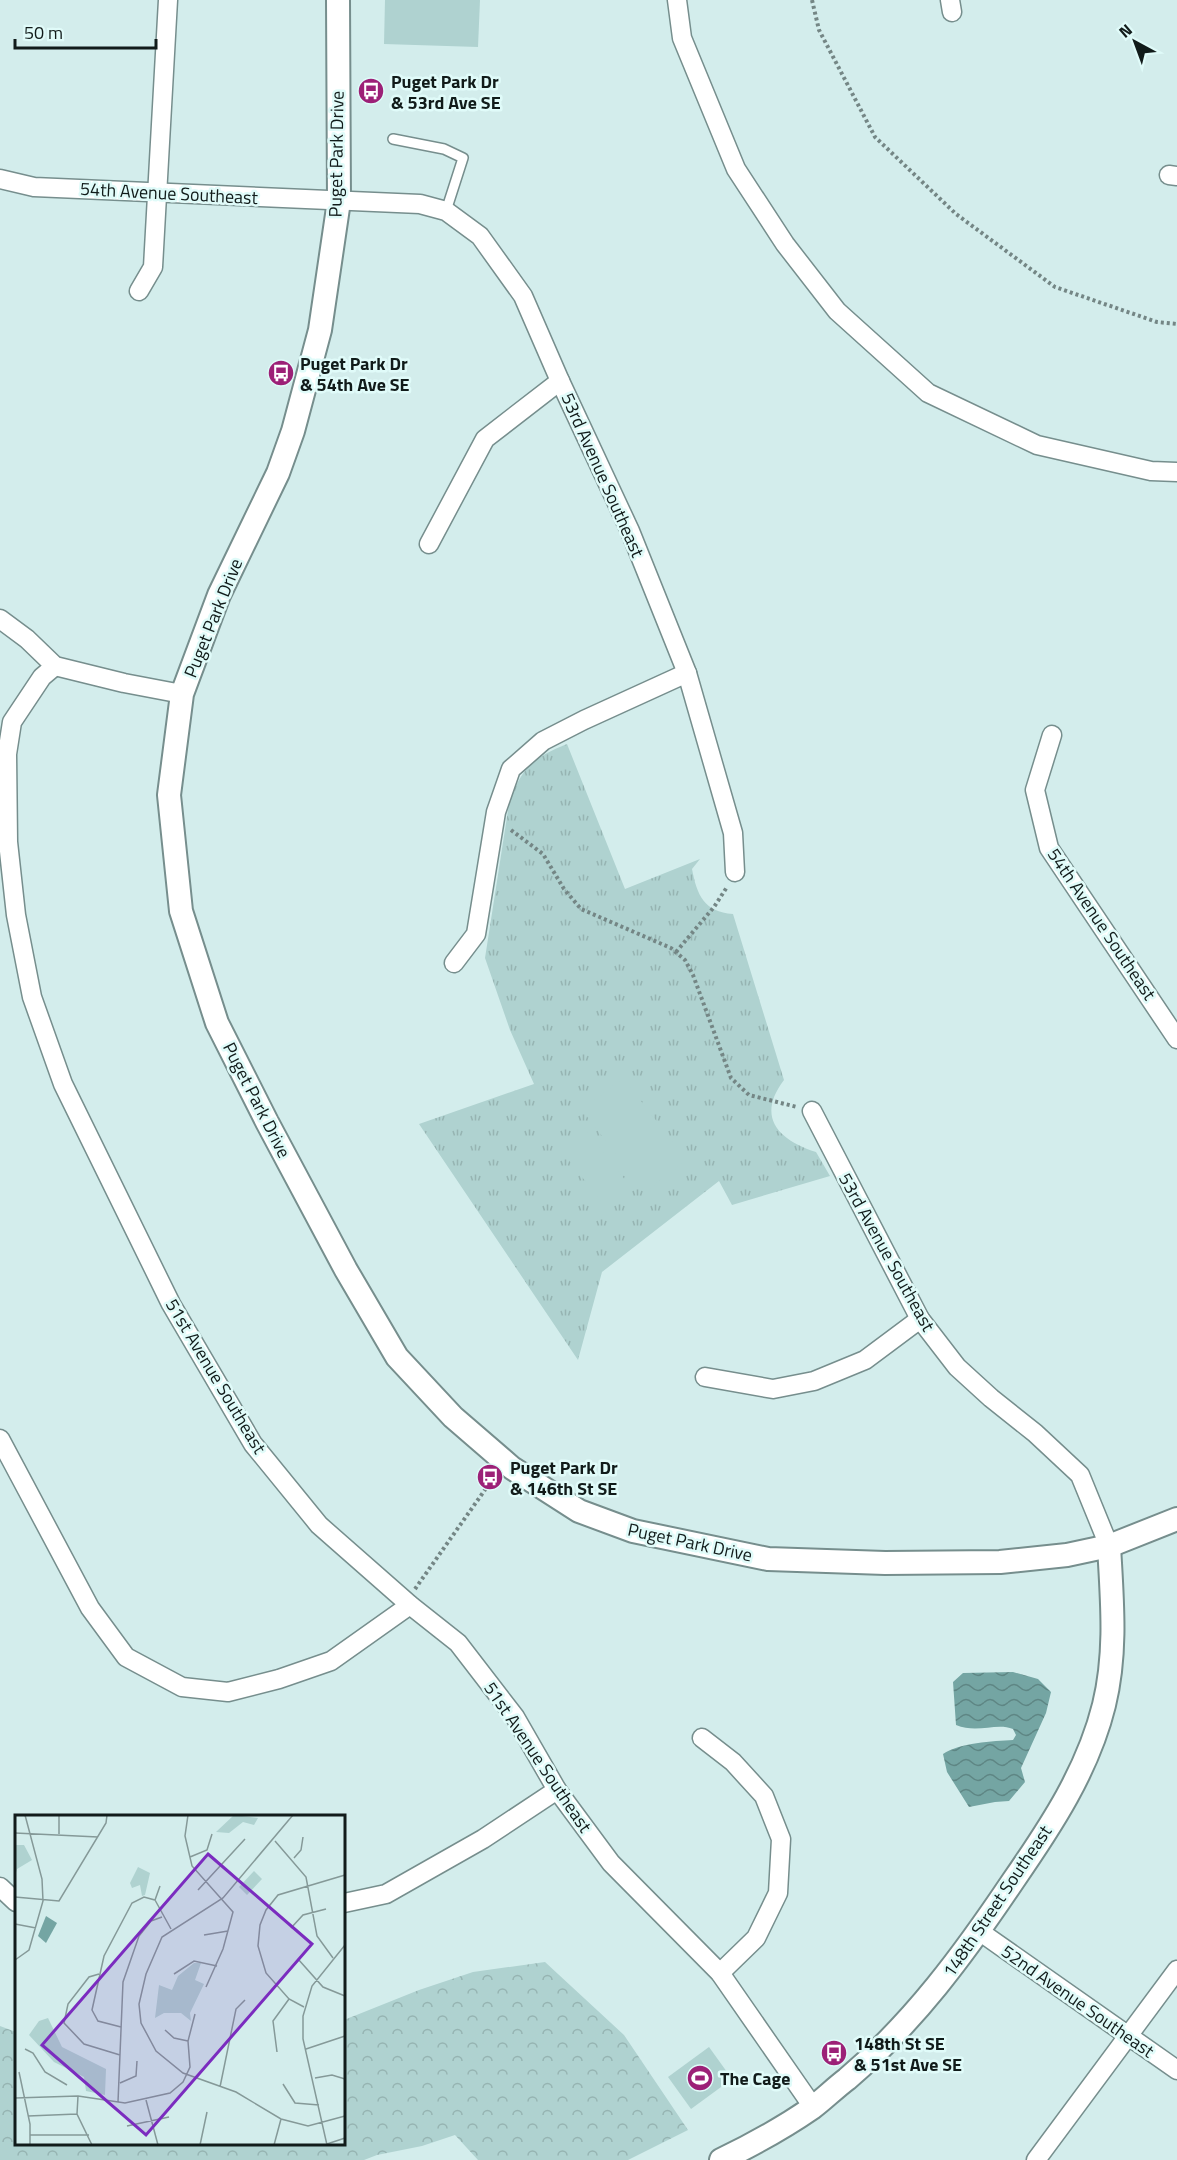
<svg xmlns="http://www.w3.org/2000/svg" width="1177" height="2160" font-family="'Titillium Web',sans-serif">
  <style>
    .forest { fill: url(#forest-crowns) }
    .park { fill: url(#park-tufts) }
    .garden { fill: #afd2d0 }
    .water { fill: url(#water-waves) }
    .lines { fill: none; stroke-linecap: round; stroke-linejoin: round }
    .service-casing { stroke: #768e8d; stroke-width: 12 }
    .minor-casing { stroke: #768e8d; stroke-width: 21 }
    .tertiary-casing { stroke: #768e8d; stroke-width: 26 }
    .path { stroke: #748685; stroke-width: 4; stroke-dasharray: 3 3; stroke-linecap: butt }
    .service { stroke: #fff; stroke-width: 9 }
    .minor { stroke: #fff; stroke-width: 18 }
    .tertiary { stroke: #fff; stroke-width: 22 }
    .labels { text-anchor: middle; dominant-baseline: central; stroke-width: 5; stroke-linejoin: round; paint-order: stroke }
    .poi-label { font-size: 18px; font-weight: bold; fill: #111b1a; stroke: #e0fbf9; text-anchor: start }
    .street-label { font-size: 18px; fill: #111b1a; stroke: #e0fbf9 }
    .inset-road { fill: none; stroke: #859998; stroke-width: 1.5 }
    .view { fill: #7b2cbf; fill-opacity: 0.15; stroke: #7b2cbf; stroke-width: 3 }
    .inset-edge { fill: none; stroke: #111b1a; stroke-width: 3 }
  </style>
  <defs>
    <pattern id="forest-crowns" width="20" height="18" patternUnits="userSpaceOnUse" patternTransform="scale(1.5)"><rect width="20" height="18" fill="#afd2d0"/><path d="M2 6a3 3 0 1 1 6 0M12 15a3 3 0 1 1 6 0" fill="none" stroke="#96b4b2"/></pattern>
    <pattern id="park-tufts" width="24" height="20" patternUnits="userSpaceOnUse" patternTransform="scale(1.5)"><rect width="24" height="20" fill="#afd2d0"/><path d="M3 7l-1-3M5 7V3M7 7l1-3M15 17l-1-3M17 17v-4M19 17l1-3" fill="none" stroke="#96b4b2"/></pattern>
    <pattern id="water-waves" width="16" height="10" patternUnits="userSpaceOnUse" patternTransform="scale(1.5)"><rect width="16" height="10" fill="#74a5a3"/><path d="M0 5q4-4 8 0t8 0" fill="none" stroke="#5e8684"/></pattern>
  </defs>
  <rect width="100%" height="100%" fill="#d3edec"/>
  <path class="forest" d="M545,1962l79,73 64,95 -60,30h-150l-23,-25 -33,11 -45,9 -13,5h-364v-134l16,6v112h328v-124l75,-30 54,-18z"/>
  <path class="park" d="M567,744l58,145 75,-30 -8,10c5,26 12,43 41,45l51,166c-28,37 -6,60 32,72l14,24 -98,29 -13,-24 -117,91 -24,88 -159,-236 115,-40 -24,-54 -25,-72 24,-154c12,-36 23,-46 58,-60z"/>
  <g class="garden">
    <path d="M385,0h95l-2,47 -94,-3z"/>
    <path d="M623,1078l64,82 -42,32 -63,-82z"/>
    <path d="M584,1128l42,53 -25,20 -42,-53z"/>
    <path d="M709,2047l23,32 -41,30 -23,-32z"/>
  </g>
  <path class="water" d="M1013,1672l25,7 13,13 -5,21 -25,55 4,14 -16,19 -14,1 -26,5 -22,-35 -4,-18c16,-11 50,-13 70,-14l3,-5 -3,-6c-17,-7 -35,5 -57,-4l-3,-43 10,-9z"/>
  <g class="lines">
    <defs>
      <path id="service" d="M393,139l51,10 19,9 -17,53"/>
      <g id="minor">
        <path d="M677,0l5,38 54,131 49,75 52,67 91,82 109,52 114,26 26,1"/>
        <path d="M950,0l2,12"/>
        <path d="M1169,175l8,1"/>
        <path d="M0,179l34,8 386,17 26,7 34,25 43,60 37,85 70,150 57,142 46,160 2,39"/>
        <path d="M139,291l14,-24 15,-267"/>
        <path d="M429,544l56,-105 75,-58"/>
        <path d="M0,619l27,20 28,27 69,17 58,11"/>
        <path d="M55,666l-13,11 -30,45 -5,32 1,88 8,73 16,82 31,87 108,220 82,140 66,81 91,80 48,38 57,74 42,73 54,73 109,110 93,134"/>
        <path d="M1052,735l-17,55 14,58 128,191"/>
        <path d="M454,963l22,-29 20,-122 15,-43 32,-28 41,-21 103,-47"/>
        <path d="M812,1111l108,208 37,48 34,31 44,35 45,42 29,71"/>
        <path d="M705,1377l68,12 41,-8 51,-21 55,-41"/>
        <path d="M0,1439l90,169 36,49 56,30 46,5 51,-13 52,-18 79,-56"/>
        <path d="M702,1738l31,24 31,34 17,43 -3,54 -22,45 -36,35"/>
        <path d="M0,1887l16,15"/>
        <path d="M344,1903l42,-9 97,-55 74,-49"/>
        <path d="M979,1931l198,139"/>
        <path d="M1036,2160l141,-190"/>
      </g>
      <g id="tertiary">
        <path d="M338,0l1,201 -19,129 -27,101 -15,42 -59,122 -37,99 -13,101 12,116 36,112 50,99 79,148 51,87 56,60 59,51 67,43 54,20 135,28 117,4 115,-1 67,-7 42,-9 68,-27"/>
        <path d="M721,2160c31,-15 62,-32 91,-52 12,-9 23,-20 35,-29 67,-57 117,-125 166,-198 38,-55 75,-111 91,-176 13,-53 8,-105 5,-159"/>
      </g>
    </defs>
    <use href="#service" class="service-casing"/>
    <use href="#minor" class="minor-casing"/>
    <use href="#tertiary" class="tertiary-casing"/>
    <g class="path">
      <path d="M812,0l7,30 56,107 81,77 99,73 102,35 20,2"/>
      <path d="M511,830l32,24 21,35 17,20 90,39 14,12 8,15 38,103 18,17 48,12"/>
      <path d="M676,952l38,-45 13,-20"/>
      <path d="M415,1589l79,-112"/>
    </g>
    <use href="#service" class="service"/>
    <use href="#minor" class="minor"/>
    <use href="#tertiary" class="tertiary"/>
  </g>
  <defs>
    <symbol id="bus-disc" viewBox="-11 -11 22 22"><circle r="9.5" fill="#9c2077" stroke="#e0fbf9"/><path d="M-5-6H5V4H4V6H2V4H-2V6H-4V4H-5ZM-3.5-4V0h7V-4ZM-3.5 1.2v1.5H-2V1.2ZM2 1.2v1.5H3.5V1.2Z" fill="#fff"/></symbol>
    <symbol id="stadium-disc" viewBox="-11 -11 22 22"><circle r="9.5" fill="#9c2077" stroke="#e0fbf9"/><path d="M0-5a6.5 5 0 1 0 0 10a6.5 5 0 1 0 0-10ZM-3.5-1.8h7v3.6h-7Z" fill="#fff"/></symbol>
  </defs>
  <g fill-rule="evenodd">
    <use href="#bus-disc" x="356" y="76" width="30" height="30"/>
    <use href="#bus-disc" x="266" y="358" width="30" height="30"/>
    <use href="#bus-disc" x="475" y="1462" width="30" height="30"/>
    <use href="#bus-disc" x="819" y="2038" width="30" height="30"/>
    <use href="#stadium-disc" x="685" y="2063" width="30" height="30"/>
  </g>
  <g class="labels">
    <g class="poi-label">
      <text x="391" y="81">Puget Park Dr<tspan x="391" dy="21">&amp; 53rd Ave SE</tspan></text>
      <text x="300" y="363">Puget Park Dr<tspan x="300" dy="21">&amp; 54th Ave SE</tspan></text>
      <text x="510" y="1467">Puget Park Dr<tspan x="510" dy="21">&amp; 146th St SE</tspan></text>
      <text x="854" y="2043">148th St SE<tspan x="854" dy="21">&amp; 51st Ave SE</tspan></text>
      <text x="720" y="2078">The Cage</text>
    </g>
    <g class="street-label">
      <text transform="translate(336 154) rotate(-89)">Puget Park Drive</text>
      <text transform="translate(169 193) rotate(3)">54th Avenue Southeast</text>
      <text transform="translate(603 475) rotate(66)">53rd Avenue Southeast</text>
      <text transform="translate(213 618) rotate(-68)">Puget Park Drive</text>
      <text transform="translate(1102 924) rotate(56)">54th Avenue Southeast</text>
      <text transform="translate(257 1100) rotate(63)">Puget Park Drive</text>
      <text transform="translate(887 1252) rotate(61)">53rd Avenue Southeast</text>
      <text transform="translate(216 1376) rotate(59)">51st Avenue Southeast</text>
      <text transform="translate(690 1542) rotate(12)">Puget Park Drive</text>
      <text transform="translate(538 1757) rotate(56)">51st Avenue Southeast</text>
      <text transform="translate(997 1901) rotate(-56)">148th Street Southeast</text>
      <text transform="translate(1078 2001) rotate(35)">52nd Avenue Southeast</text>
    </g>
  </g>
  <g transform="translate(15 1815)">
    <rect width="330" height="330" fill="#d3edec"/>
    <path d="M0,30h9l8,15 -15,9 -2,7zM33,203l14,29 44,22 -1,26 -19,-4 -2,-14 -30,-15 -25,-27 10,-14z" fill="#afd2d0"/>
    <path d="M219,0l24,3 -4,7 -11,-3 -14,11 -13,-1zM123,52l12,6 -5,22 -3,1 -2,-11 -8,3 -2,-5zM179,148h7l-6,17 9,4 -14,29 1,8 -10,-8h-17l-9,5 4,-33 13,5 6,-14z" fill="#afd2d0"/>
    <path d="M239,56l8,8 -15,16 -8,-8z" fill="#afd2d0"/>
    <path d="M31,101l11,7 -11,20 -8,-7z" fill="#74a5a3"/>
    <path class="inset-road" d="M44,0v19M173,0l-3,21 7,30 41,46 -10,37 -17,38M278,0l-70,83 -61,39 -16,37 -7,30 2,19 15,28 27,22 53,19 45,27 27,7 37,-10M0,18l83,4M260,26l31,36 11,59 16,22M175,42l17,-7 5,-16M279,43l7,-8 2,-13M183,75l47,-51M0,82l44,4 47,-78 1,-8M140,85l16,29M0,109l21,4M276,113l12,-13 23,-6M189,120l24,-4M283,144l25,28 22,9M0,145l14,-10 14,-49 -1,-22 -17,-64M84,159l-10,3 -21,27 -4,19 20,21 36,11M159,159l20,-13 23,5M289,192l-15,-8 -23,-26 -8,-27 2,-21 6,-15 12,-15 67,-20M106,212l-23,-6 -6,-11 12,-54 28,-53 12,-6 11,3 5,-14M150,215l9,8 14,3M10,234l8,4 12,19 22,13M291,234l39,-13M262,237l-4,-31 16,-22M4,257l11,52v21M300,263l17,-3 13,4M105,268l16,-7 1,-15M268,269l12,19 24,2M205,272l16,-78 9,-9M63,281l-1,18 15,31M0,283l63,-2 47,7 45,-10 13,-11 7,-15 -2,-26 7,-27M131,285l12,45M103,287l5,-120 16,-46 12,-15 11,-4M13,301l49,-2M112,311l42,-9M15,320h59M312,329l18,-6M185,330l7,-33M259,330l7,-26M312,330l-24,-106v-23l9,-30 33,-41"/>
    <path class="view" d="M193,39l104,90 -166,191 -104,-90z"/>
    <rect width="330" height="330" class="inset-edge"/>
  </g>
  <g transform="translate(1135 42) rotate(319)" stroke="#e0fbf9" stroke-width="4.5" paint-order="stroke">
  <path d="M0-4.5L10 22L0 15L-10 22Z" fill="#111b1a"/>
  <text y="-9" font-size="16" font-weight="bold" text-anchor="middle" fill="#111b1a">N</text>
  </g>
  <path d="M15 39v9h141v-9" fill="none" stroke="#111b1a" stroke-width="3"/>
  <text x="24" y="39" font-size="18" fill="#111b1a" stroke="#e0fbf9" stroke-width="4.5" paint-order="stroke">50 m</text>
</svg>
